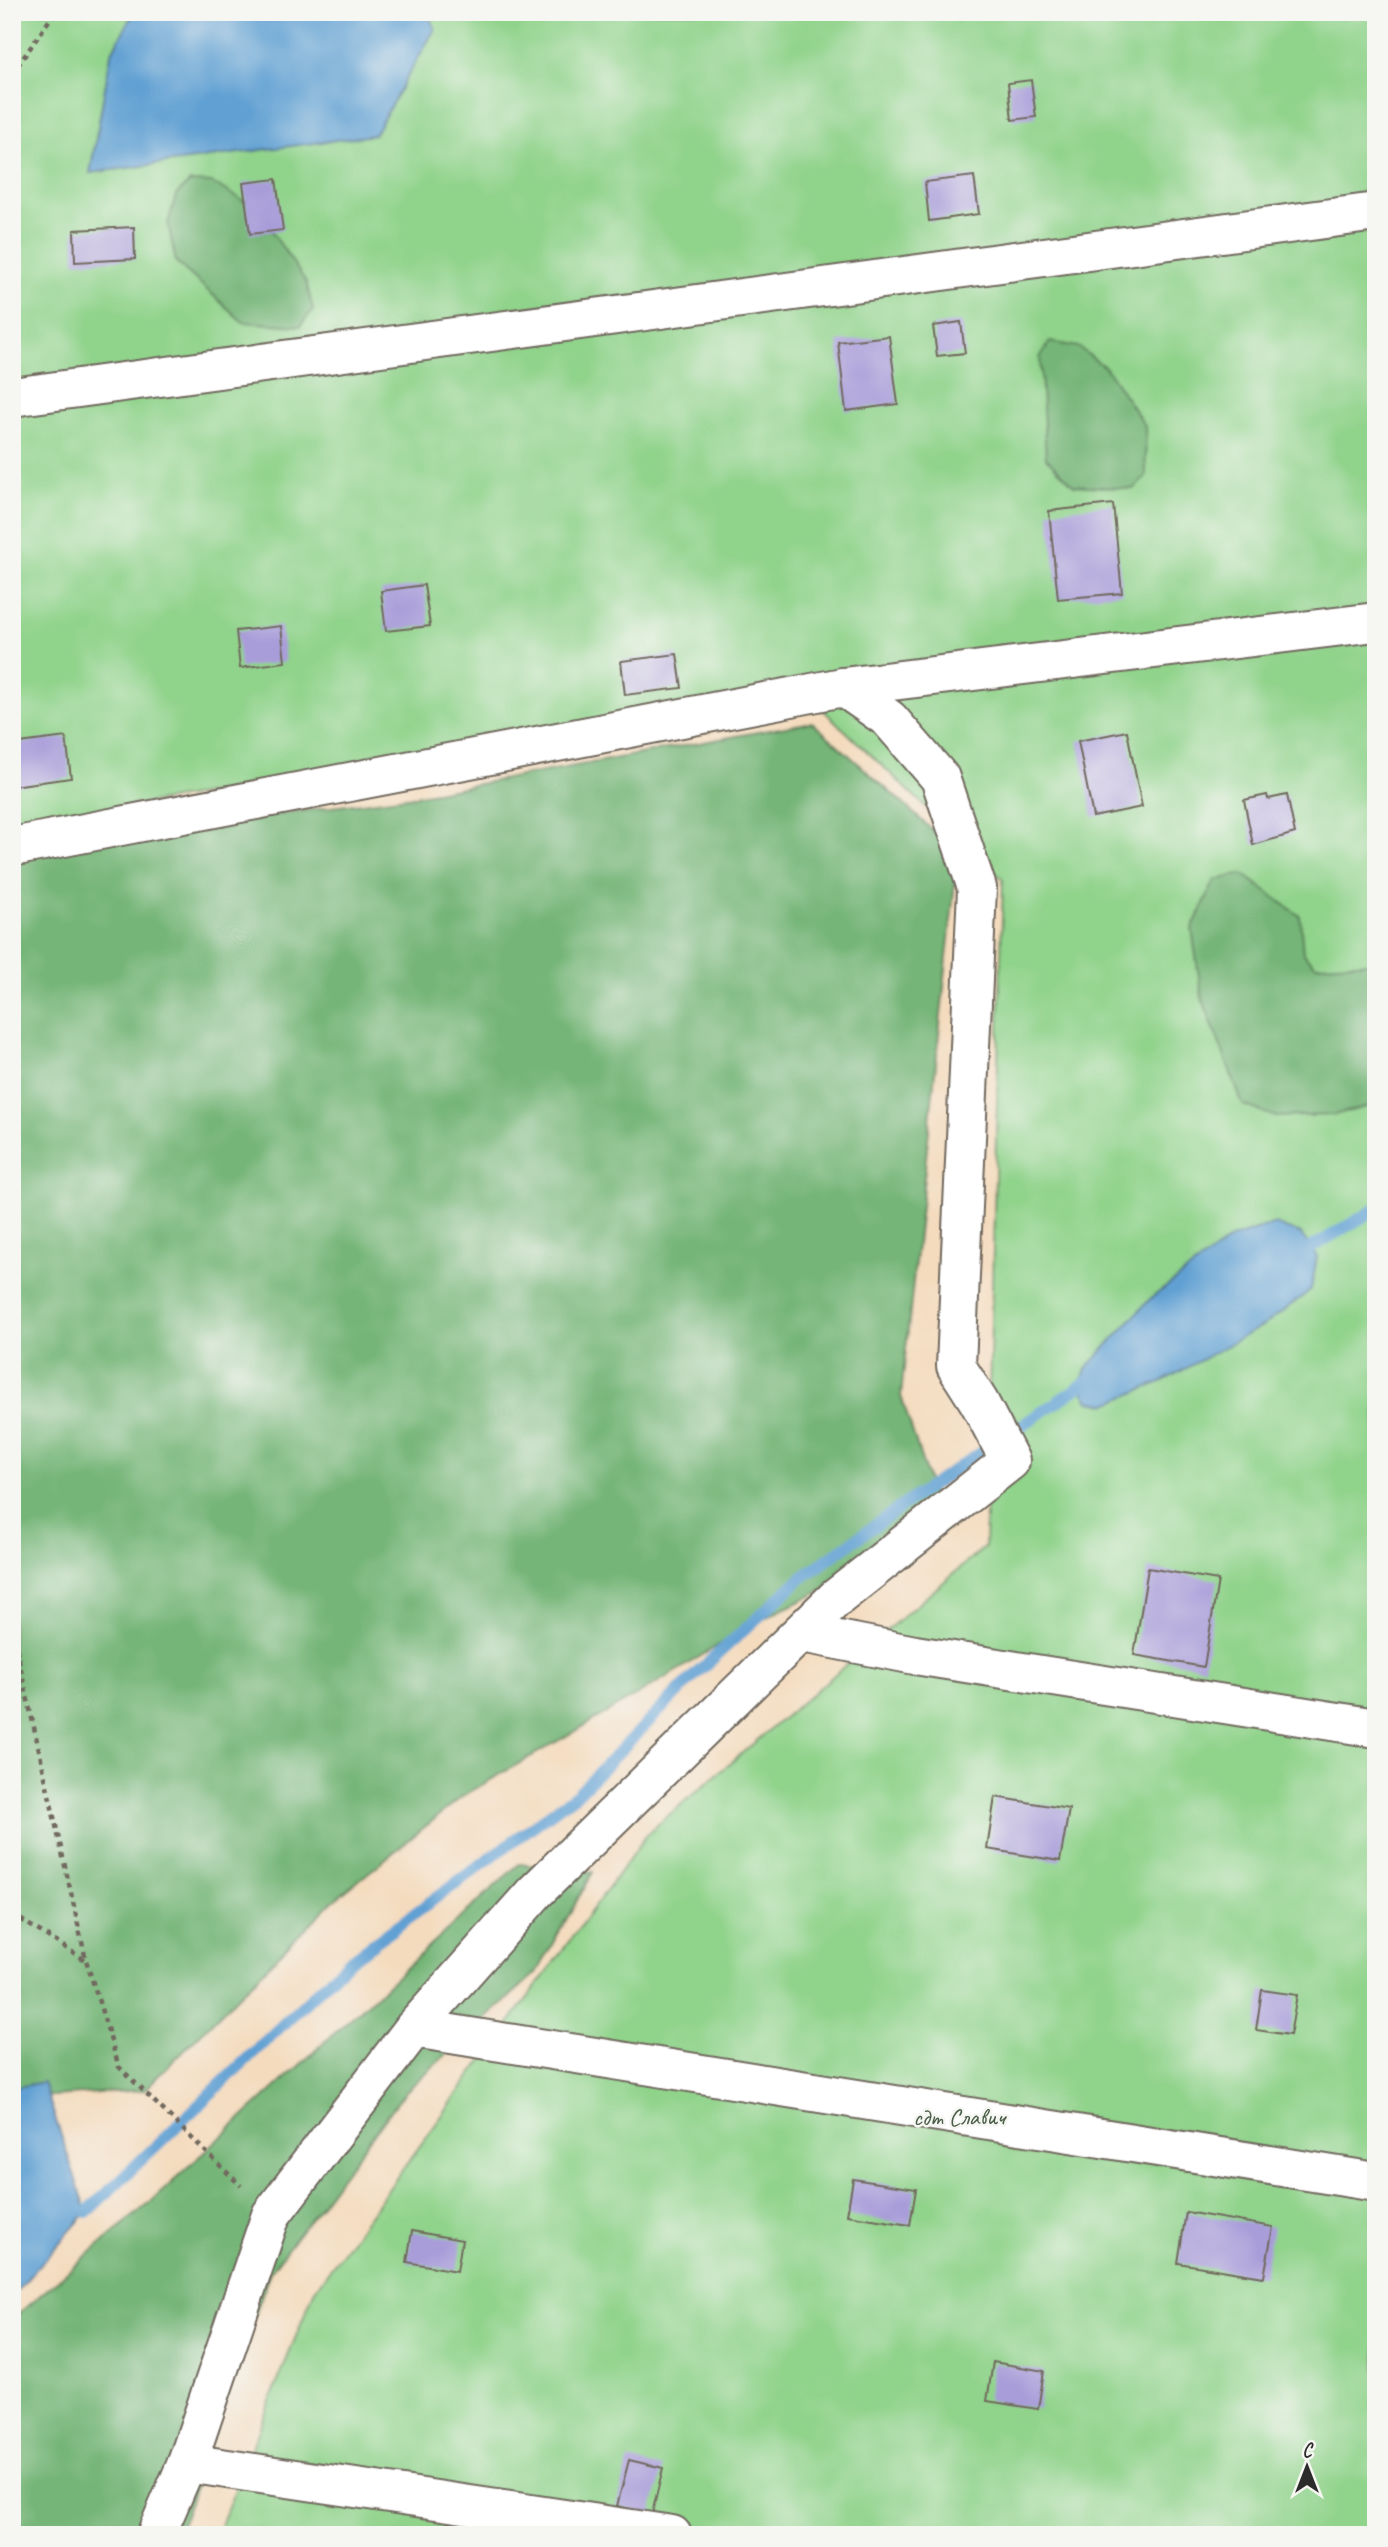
<svg xmlns="http://www.w3.org/2000/svg" width="1388" height="2547" font-family="Caveat,sans-serif">
  <style>
    .green { fill: #90d38b; stroke: #5e7f5b; stroke-width: 2 }
    .forest { fill: #74b577; stroke: #507051; stroke-width: 2 }
    .water { fill: #60a0d3; stroke: #46667f; stroke-width: 2 }
    .lines { fill: none; stroke-linecap: round; stroke-linejoin: round }
    .stream { stroke: #60a0d3; stroke-width: 12 }
    .building { fill: #a99dd9 }
    .minor-casing { stroke: #71695e; stroke-width: 42 }
    .path { stroke: #71695e; stroke-width: 4.5; stroke-dasharray: 5 5; stroke-linecap: butt }
    .minor { stroke: #fff; stroke-width: 38 }
    .labels { text-anchor: middle; dominant-baseline: central; stroke-width: 5; stroke-linejoin: round; paint-order: stroke }
    .park-label { font-size: 24px; fill: #495d48; stroke: #f6f6f2 }
  </style>
  <rect width="100%" height="100%" fill="#f6f6f2"/>
  <filter id="ink" filterUnits="userSpaceOnUse"><feTurbulence type="fractalNoise" baseFrequency=".0143" numOctaves="2"/><feDisplacementMap in="SourceGraphic" scale="14" xChannelSelector="R" yChannelSelector="G"/><feConvolveMatrix kernelMatrix="1 2 1 2 8 2 1 2 1" color-interpolation-filters="sRGB"/></filter>
  <filter id="wash" filterUnits="userSpaceOnUse"><feTurbulence type="fractalNoise" baseFrequency=".00686" numOctaves="4" result="noise"/><feDisplacementMap in="SourceGraphic" scale="28" xChannelSelector="R" yChannelSelector="G"/><feGaussianBlur stdDeviation="1.57" result="paint"/><feColorMatrix in="noise" values="0 0 0 0 0 0 0 0 0 0 0 0 0 0 0 0 0 1.4 0 .05"/><feComposite in="paint" operator="in"/></filter>
  <g filter="url(#wash)">
    <rect width="100%" height="100%" fill="#f4dbbe"/>
    <path class="green" d="M12,12h122l-23,42 -21,119 345,-144 -7,-17h948v2523h-1159l97,-244 335,-459 336,-285 18,-667 -186,-176 -805,119z"/>
    <g class="forest">
      <path d="M190,182l22,1 43,24 51,75 7,28 -13,16 -57,-4 -67,-60 -8,-38 8,-29z"/>
      <path d="M1050,342l28,5 28,21 39,58 1,51 -13,12 -59,-4 -28,-27 -6,-101z"/>
      <path d="M812,722l146,131 -57,543 37,115 -49,48 -131,62 -119,73 -176,102 -131,106 -188,188 -122,8 -10,5v-1253l402,-54z"/>
      <path d="M1243,874l57,42 3,38 13,11 60,-3v143l-43,10 -57,2 -33,-12 -41,-108 -10,-68 23,-49z"/>
      <path d="M519,1864l74,8 -57,101 -131,119 -135,180 -92,263h-166v-216l143,-121z"/>
    </g>
    <g class="water">
      <path d="M134,12h294l7,17 -61,106 -284,38 21,-119z"/>
      <path d="M1275,1224l26,10 16,23 -6,33 -45,34 -103,57 -56,23 -18,-3 -9,-15 6,-17 64,-70 82,-61z"/>
      <path d="M43,2082l44,130 -75,84v-208z"/>
    </g>
    <g class="lines">
      <g class="stream">
        <path d="M1299,1255l77,-46"/>
        <path d="M87,2212l260,-249 230,-169 119,-120 104,-95 112,-80 182,-122"/>
      </g>
    </g>
    <g id="blocks">
      <g class="building">
        <path d="M1031,80l5,37 -24,3 -4,-37z"/>
        <path d="M974,176l5,38 -50,7 -4,-39z"/>
        <path d="M276,179l7,51 -33,4 -7,-51z"/>
        <path d="M134,227l1,32 -60,3 -1,-32z"/>
        <path d="M961,322l4,31 -28,3 -4,-30z"/>
        <path d="M889,336l9,68 -52,7 -8,-69z"/>
        <path d="M1113,504l9,89 -64,6 -9,-88z"/>
        <path d="M424,585l6,41 -44,5 -5,-40z"/>
        <path d="M281,626l4,36 -45,6 -4,-37z"/>
        <path d="M677,654l5,34 -57,7 -4,-34z"/>
        <path d="M1127,731l15,76 -49,10 -15,-76z"/>
        <path d="M66,737l5,41 -59,8v-42z"/>
        <path d="M1267,795l1,4 19,-4 8,38 -42,12 -9,-45z"/>
        <path d="M1148,1568l70,12 -14,87 -70,-12z"/>
        <path d="M995,1797l74,12 -9,52 -73,-12z"/>
        <path d="M1262,1990l35,5 -7,40 -34,-5z"/>
        <path d="M853,2179l63,10 -6,36 -63,-10z"/>
        <path d="M1186,2212l87,15 -9,50 -86,-14z"/>
        <path d="M412,2231l50,9 -5,31 -50,-9z"/>
        <path d="M993,2362l51,9 -6,38 -51,-8z"/>
        <path d="M629,2460l34,8 -11,46 -35,-8z"/>
      </g>
    </g>
  </g>
  <g filter="url(#ink)">
    <use href="#blocks" fill-opacity="0" stroke="#71695e" stroke-width="2"/>
    <g class="lines">
      <defs>
        <g id="minor">
          <path d="M12,397l1364,-185"/>
          <path d="M12,847l831,-160 533,-65"/>
          <path d="M802,1633l113,22 461,73"/>
          <path d="M414,2028l962,154"/>
          <path d="M187,2463l485,72"/>
          <path d="M156,2535l31,-72 84,-248 143,-187 121,-136 300,-293 175,-138 -31,-59 -23,-36 21,-478 -37,-110 -51,-59 -46,-32"/>
        </g>
      </defs>
      <use href="#minor" class="minor-casing"/>
      <g class="path">
        <path d="M12,74l43,-62"/>
        <path d="M12,1629l74,331 33,107 122,119"/>
        <path d="M12,1914l73,46"/>
      </g>
      <use href="#minor" class="minor"/>
    </g>
  </g>
  <g class="labels">
    <g class="park-label">
      <text x="959" y="2117">сдт Славич</text>
    </g>
  </g>
  <rect width="1388" height="2547" fill="none" stroke="#f6f6f2" stroke-width="42"/>
  <g transform="translate(1307 2467)" stroke="#f6f6f2" stroke-width="5" paint-order="stroke">
  <path d="M0-5L12 26L0 18L-12 26Z" fill="#2b2b2b"/>
  <text y="-10" font-size="19" font-weight="bold" text-anchor="middle" fill="#2b2b2b">С</text>
  </g>
</svg>
